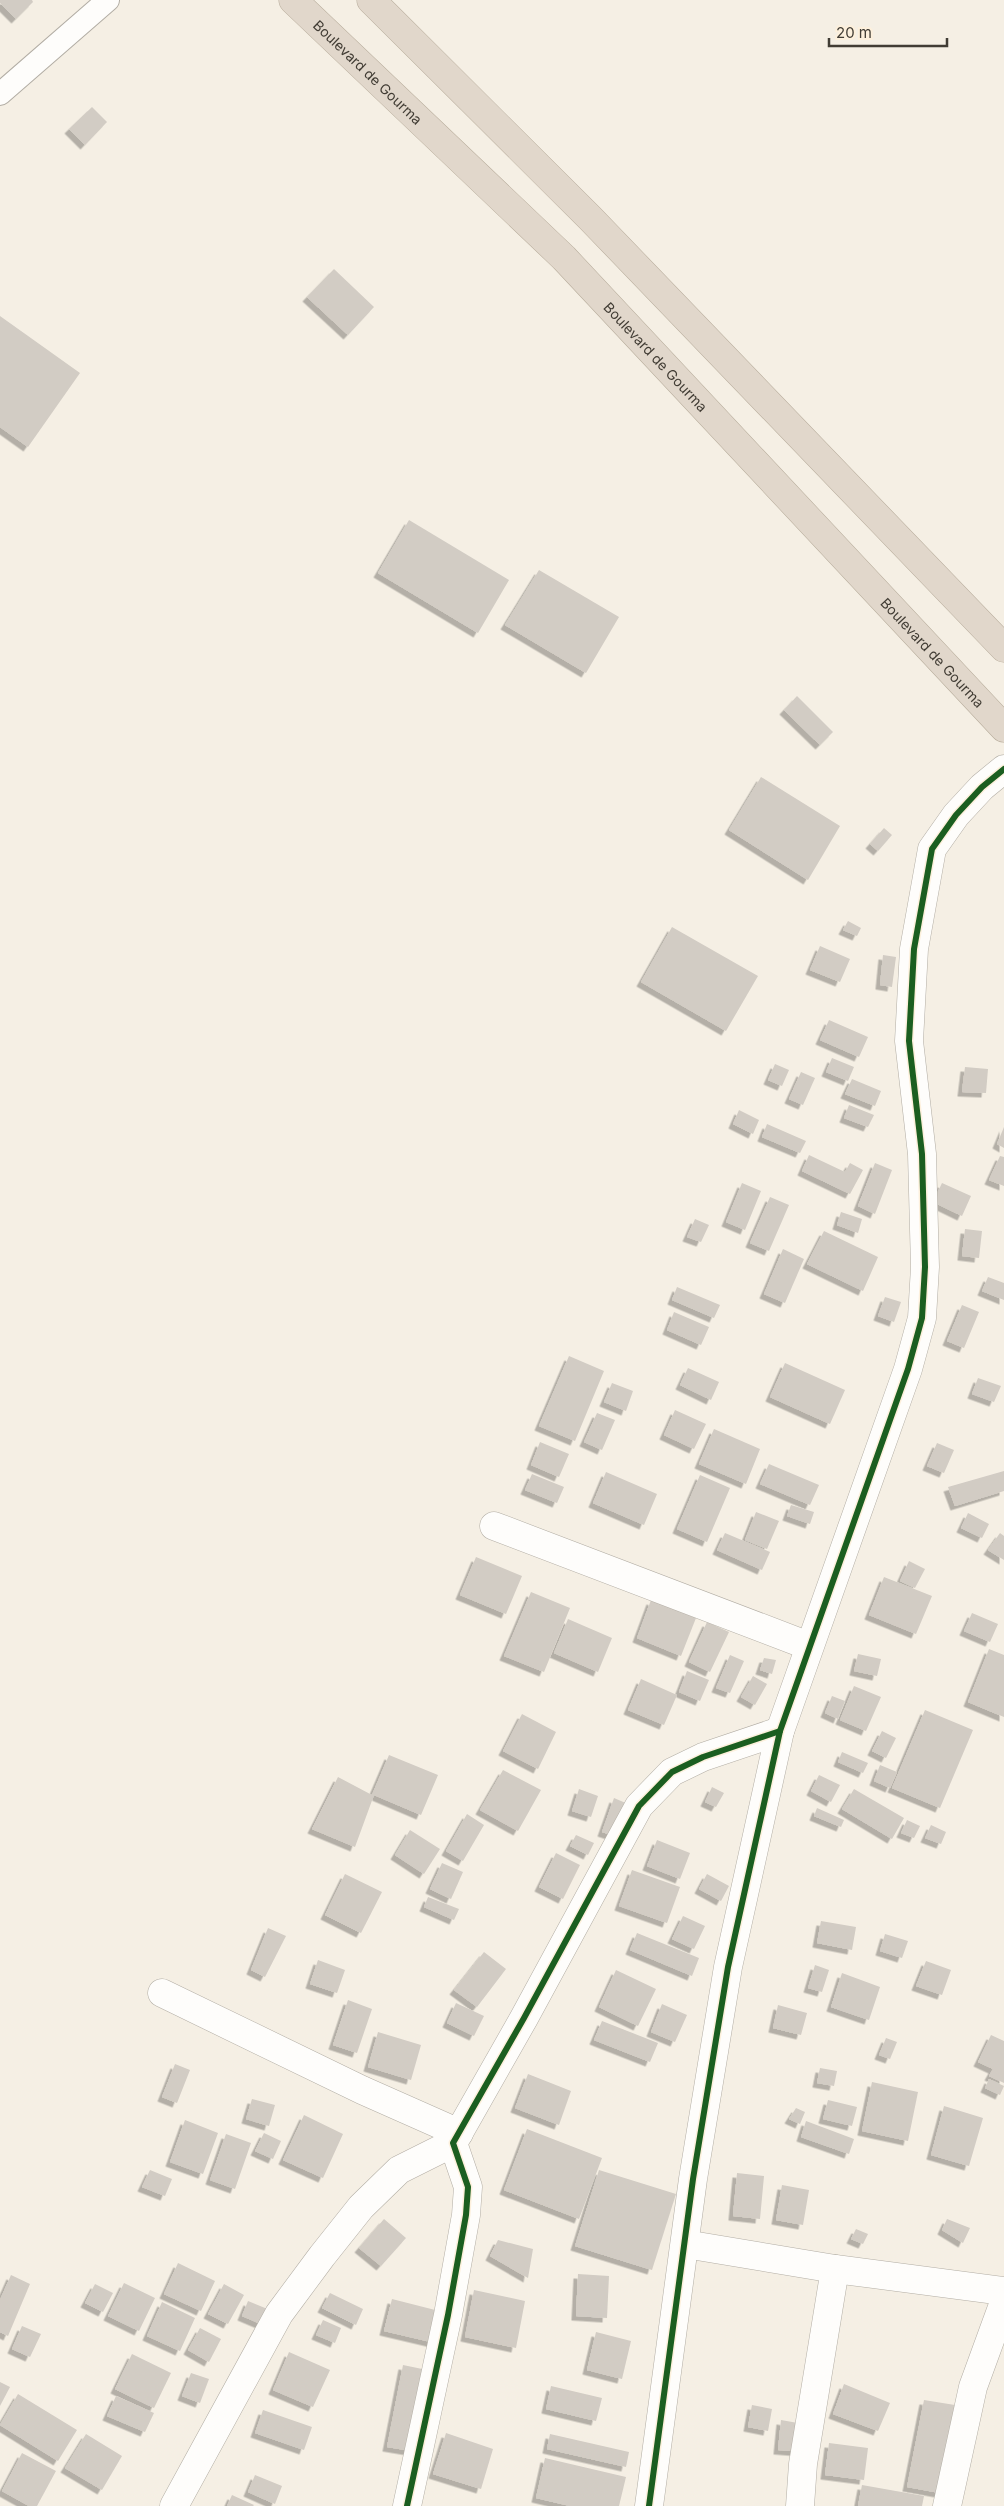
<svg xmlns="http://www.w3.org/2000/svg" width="1004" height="2506" font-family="Inter,sans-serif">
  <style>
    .building { fill: #d2ccc4; filter: url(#shadow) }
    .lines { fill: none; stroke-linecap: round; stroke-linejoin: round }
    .lane-casing { stroke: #b2ada4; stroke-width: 24 }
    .street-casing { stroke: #b2ada4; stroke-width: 29 }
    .highway-casing { stroke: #b6ab9a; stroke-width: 29 }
    .lane { stroke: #fefdfb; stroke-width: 22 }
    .street { stroke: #fefdfb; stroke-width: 28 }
    .highway { stroke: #e1d7cb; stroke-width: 28 }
    .cycleway-casing { stroke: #fdf0dc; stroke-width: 9 }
    .cycleway { stroke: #1b5e20; stroke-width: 6 }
    .labels { text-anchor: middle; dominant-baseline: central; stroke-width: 4; stroke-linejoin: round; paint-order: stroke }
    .street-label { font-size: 14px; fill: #413c34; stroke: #fdf0dc }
  </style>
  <defs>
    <filter id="shadow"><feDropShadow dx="-4.5" dy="4.5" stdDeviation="0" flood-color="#0004"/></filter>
  </defs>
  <rect width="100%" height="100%" fill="#f5efe4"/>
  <g class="building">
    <path d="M0,0h32l1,2 -17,17 -16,-16z"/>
    <path d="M92,107l15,15 -22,23 -16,-16z"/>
    <path d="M334,269l40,38 -26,28 -41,-38z"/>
    <path d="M0,316l80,57 -52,74 -28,-20z"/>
    <path d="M409,520l100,60 -31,53 -100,-60z"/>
    <path d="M539,570l80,47 -33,56 -81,-48z"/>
    <path d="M797,696l36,36 -13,13 -36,-35z"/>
    <path d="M761,777l79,49 -32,54 -79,-50z"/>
    <path d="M884,828l8,7 -14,16 -8,-7z"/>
    <path d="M848,921l13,7 -4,8 -14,-6z"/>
    <path d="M672,927l86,49 -32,55 -85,-49z"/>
    <path d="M820,946l30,13 -10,23 -30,-12z"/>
    <path d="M883,955l13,2 -4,30 -12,-2z"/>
    <path d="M829,1020l39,17 -9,20 -39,-17z"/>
    <path d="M832,1058l22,9 -6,14 -22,-9z"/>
    <path d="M775,1064l14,6 -7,16 -14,-6z"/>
    <path d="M965,1067l23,2 -2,24 -24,-1z"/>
    <path d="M801,1072l14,6 -12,27 -14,-6z"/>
    <path d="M852,1079l29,12 -6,15 -30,-12z"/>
    <path d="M849,1105l25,10 -6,12 -24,-9z"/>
    <path d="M739,1110l20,10 -6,14 -20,-10z"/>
    <path d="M767,1124l39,17 -6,12 -38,-16z"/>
    <path d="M1004,1127v21l-7,-4z"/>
    <path d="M809,1155l36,17 5,-9 13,7 -13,24 -48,-23z"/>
    <path d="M1000,1156l4,1v29l-15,-6z"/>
    <path d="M875,1163l17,7 -17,44 -17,-8z"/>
    <path d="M742,1183l19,8 -16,39 -19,-8z"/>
    <path d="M942,1183l29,13 -9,20 -29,-14z"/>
    <path d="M770,1197l19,8 -20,46 -19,-8z"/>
    <path d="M841,1212l21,7 -4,14 -21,-8z"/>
    <path d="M695,1219l14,6 -8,17 -14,-5z"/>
    <path d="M965,1229l17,2 -3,27 -17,-2z"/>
    <path d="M824,1231l54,26 -15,34 -56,-27z"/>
    <path d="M783,1249l21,10 -19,44 -21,-9z"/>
    <path d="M988,1277l16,6v17l-22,-9z"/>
    <path d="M677,1287l43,18 -6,13 -42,-18z"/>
    <path d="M885,1297l16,5 -7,20 -16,-6z"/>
    <path d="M962,1305l17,7 -15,36 -17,-7z"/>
    <path d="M674,1312l35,15 -8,18 -34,-15z"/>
    <path d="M569,1356l35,15 -29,70 -36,-15z"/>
    <path d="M785,1363l60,27 -15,34 -60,-27z"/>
    <path d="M688,1368l31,14 -8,18 -31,-15z"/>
    <path d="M978,1378l23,8 -7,16 -22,-8z"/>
    <path d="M612,1383l21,8 -7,20 -22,-9z"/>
    <path d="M675,1410l31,14 -12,25 -30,-14z"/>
    <path d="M597,1413l18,7 -13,30 -18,-8z"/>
    <path d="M714,1429l46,20 -14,35 -47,-20z"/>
    <path d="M540,1442l29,12 -10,23 -28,-12z"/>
    <path d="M937,1443l17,7 -10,23 -17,-7z"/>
    <path d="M769,1464l50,21 -9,20 -50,-21z"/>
    <path d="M1004,1471v20l-49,15 -7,-19z"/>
    <path d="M606,1472l51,22 -13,31 -51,-22z"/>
    <path d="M532,1474l32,13 -7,16 -32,-13z"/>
    <path d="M700,1475l30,13 -23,54 -30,-13z"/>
    <path d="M791,1505l23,7 -4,12 -23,-8z"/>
    <path d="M756,1512l23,9 -12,28 -22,-9z"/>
    <path d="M968,1513l21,11 -7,14 -21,-10z"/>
    <path d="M725,1533l45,19 -8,18 -45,-20z"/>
    <path d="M1000,1533l4,3v24l-16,-10z"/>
    <path d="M476,1557l46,19 -16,38 -46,-19z"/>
    <path d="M909,1561l16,8 -10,19 -15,-7z"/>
    <path d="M884,1577l48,19 -16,38 -47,-19z"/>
    <path d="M531,1592l39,16 -26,64 -40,-16z"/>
    <path d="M651,1600l45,18 -15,38 -44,-18z"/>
    <path d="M972,1613l26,11 -8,18 -26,-11z"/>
    <path d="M568,1619l44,19 -14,34 -44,-19z"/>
    <path d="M707,1622l22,10 -19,40 -21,-10z"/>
    <path d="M989,1649l15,6v62l-36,-15z"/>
    <path d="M858,1654l23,5 -4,17 -23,-5z"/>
    <path d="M730,1655l14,6 -14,32 -14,-5z"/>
    <path d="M764,1658l12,2 -4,14 -12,-4z"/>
    <path d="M687,1671l22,9 -9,21 -21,-9z"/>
    <path d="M753,1676l14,8 -12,21 -14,-8z"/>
    <path d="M641,1679l36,16 -13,30 -36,-15z"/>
    <path d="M854,1686l27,11 -15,34 -26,-11z"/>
    <path d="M832,1696l13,5 -7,18 -13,-6z"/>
    <path d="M925,1710l48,20 -33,78 -48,-20z"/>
    <path d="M522,1714l34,18 -18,37 -35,-18z"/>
    <path d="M882,1731l14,7 -10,20 -14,-7z"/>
    <path d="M842,1752l26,11 -5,10 -25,-11z"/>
    <path d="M389,1755l49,20 -17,40 -47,-20 -19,52 -43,-18 26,-52 34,18z"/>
    <path d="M880,1765l17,7 -7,16 -16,-7z"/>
    <path d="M503,1770l38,20 -23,41 -38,-21z"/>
    <path d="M819,1775l21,10 -9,17 -20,-11z"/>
    <path d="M712,1787l12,6 -8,14 -11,-5z"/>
    <path d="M579,1789l19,7 -7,21 -19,-6z"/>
    <path d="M854,1789l50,29 -12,21 -50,-30z"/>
    <path d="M614,1798l14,6 -11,33 -15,-5z"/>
    <path d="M817,1808l27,12 -3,7 -27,-11z"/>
    <path d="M467,1814l17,11 -21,36 -17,-10z"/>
    <path d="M907,1820l13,6 -6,12 -13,-5z"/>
    <path d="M931,1825l15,7 -5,12 -16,-6z"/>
    <path d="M410,1830l30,19 -16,25 -29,-19z"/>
    <path d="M576,1835l18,8 -6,12 -18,-9z"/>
    <path d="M657,1840l33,13 -10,26 -33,-13z"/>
    <path d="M556,1853l24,12 -17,34 -24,-12z"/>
    <path d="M442,1863l21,9 -12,27 -21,-10z"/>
    <path d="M632,1870l48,17 -13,36 -48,-17z"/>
    <path d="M345,1874l37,18 -21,41 -36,-18z"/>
    <path d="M707,1874l22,12 -8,15 -22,-12z"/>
    <path d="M428,1897l31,12 -5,11 -30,-13z"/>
    <path d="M683,1916l22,10 -11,23 -22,-10z"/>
    <path d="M821,1921l35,6 -4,23 -35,-7z"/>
    <path d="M268,1928l18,8 -21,41 -14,-7z"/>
    <path d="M637,1933l62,25 -7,18 -62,-26z"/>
    <path d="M885,1934l23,7 -6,17 -22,-7z"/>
    <path d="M484,1952l22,17 -29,38 -23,-17z"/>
    <path d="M318,1960l27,10 -8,23 -27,-9z"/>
    <path d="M926,1961l25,9 -9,25 -26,-9z"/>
    <path d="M815,1965l14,5 -7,22 -14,-4z"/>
    <path d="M616,1970l40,19 -18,37 -39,-19z"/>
    <path d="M842,1973l38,14 -11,33 -38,-13z"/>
    <path d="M348,2000l24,9 -15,44 -24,-8z"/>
    <path d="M456,2003l28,13 -10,20 -27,-13z"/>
    <path d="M662,2004l25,11 -12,27 -24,-10z"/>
    <path d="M778,2005l29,8 -6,22 -28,-7z"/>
    <path d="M602,2021l56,22 -8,19 -56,-22z"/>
    <path d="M378,2032l43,13 -10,35 -43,-13z"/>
    <path d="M991,2035l13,6v42l-15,-7 4,-7 -15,-7z"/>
    <path d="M886,2038l11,4 -7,17 -11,-4z"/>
    <path d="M175,2064l15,6 -13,33 -15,-6z"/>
    <path d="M820,2068l17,3 -3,15 -17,-3z"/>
    <path d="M528,2074l43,17 -12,34 -44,-17z"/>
    <path d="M989,2079l15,7 -4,9 -15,-7z"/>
    <path d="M872,2082l46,10 -10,49 -46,-10z"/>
    <path d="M252,2099l23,6 -6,21 -23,-7z"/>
    <path d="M828,2100l29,7 -5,19 -29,-7z"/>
    <path d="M944,2106l39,12 -14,48 -38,-11z"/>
    <path d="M796,2108l9,4 -5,12 -11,-5z"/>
    <path d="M304,2115l39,19 -20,44 -40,-18z"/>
    <path d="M185,2120l33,13 -15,41 -33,-12z"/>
    <path d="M806,2121l48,18 -5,15 -48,-17z"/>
    <path d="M527,2129l75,29 -23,61 -75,-29z"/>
    <path d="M264,2133l17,8 -8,18 -18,-8z"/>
    <path d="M226,2134l25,9 -16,46 -25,-9z"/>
    <path d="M150,2170l22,9 -7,17 -23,-9z"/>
    <path d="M599,2170l77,24 -24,76 -77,-24z"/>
    <path d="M737,2173l27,3 -4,43 -27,-3z"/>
    <path d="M782,2185l27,5 -6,35 -27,-5z"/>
    <path d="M384,2219l22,19 -25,28 -22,-18z"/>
    <path d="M947,2219l23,9 -7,15 -21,-13z"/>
    <path d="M856,2229l12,5 -5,10 -12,-5z"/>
    <path d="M498,2240l35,9 -5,29 -38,-22z"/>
    <path d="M178,2263l37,18 -14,30 -37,-17z"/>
    <path d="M578,2274l31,2 -2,42 -31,-2z"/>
    <path d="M11,2275l19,9 -22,52 -8,-4v-32z"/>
    <path d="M124,2283l31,15 -16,33 -31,-15z"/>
    <path d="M95,2284l18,9 -10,19 -18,-9z"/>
    <path d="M224,2284l20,11 -16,29 -20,-10z"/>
    <path d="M474,2290l51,11 -9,47 -51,-11z"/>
    <path d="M330,2293l33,16 -7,16 -34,-17z"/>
    <path d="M392,2299l51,13 -8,31 -51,-12z"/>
    <path d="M248,2301l22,9 -7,15 -21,-9z"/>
    <path d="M162,2302l33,16 -15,33 -33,-15z"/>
    <path d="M323,2320l18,8 -6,15 -19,-8z"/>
    <path d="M22,2326l19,8 -11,23 -18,-8z"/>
    <path d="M200,2328l21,11 -12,23 -21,-12z"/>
    <path d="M596,2332l35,9 -9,38 -35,-9z"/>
    <path d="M289,2352l41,18 -17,37 -40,-17z"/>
    <path d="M132,2354l39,19 -17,35 -39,-19z"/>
    <path d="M403,2365l24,5 -16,81 -24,-4z"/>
    <path d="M191,2373l18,6 -9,24 -18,-7z"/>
    <path d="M0,2382l10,5 -10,19z"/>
    <path d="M844,2384l46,19 -12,28 -45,-17z"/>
    <path d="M551,2386l51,12 -6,23 -50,-12z"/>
    <path d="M18,2394l59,36 -19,31 -58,-36z"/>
    <path d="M116,2396l38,17 -9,19 -38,-16z"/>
    <path d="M924,2400l37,6 -16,88 -38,-7z"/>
    <path d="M752,2405l20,4 -4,22 -20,-4z"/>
    <path d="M263,2410l49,17 -8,23 -49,-17z"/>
    <path d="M781,2420l28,5 -5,27 -26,-2z"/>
    <path d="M446,2433l47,16 -12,40 -48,-15z"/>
    <path d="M86,2434l36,22 -20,34 -37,-22z"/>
    <path d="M550,2434l79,18 -3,15 -79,-18z"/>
    <path d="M829,2443l39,5 -4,32 -39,-5z"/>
    <path d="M22,2453l34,18 -19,35h-8l-27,-15z"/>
    <path d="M545,2458l81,19 -7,29h-49l-34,-8z"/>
    <path d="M255,2475l27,11 -7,18 -27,-12z"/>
    <path d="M862,2485l62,11 -2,10h-64z"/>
    <path d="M232,2495l22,10 -1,1h-26z"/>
  </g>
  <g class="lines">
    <defs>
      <path id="lane" d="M0,94l108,-94"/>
      <g id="street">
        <path d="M494,1526l315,120"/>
        <path d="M162,1993l200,97 97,43"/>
        <path d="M685,2244l150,25 169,22"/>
        <path d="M174,2506l105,-192 43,-58 39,-49 38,-37 54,-27"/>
        <path d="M407,2506l41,-191 18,-100 2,-28 -15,-44 71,-125 115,-212 33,-34 31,-15 77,-26"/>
        <path d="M649,2506l44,-327 35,-212 52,-236 128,-362 14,-51 3,-51 -3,-113 -13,-113 5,-92 18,-100 24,-34 26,-28 22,-18"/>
        <path d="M800,2506l3,-42 32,-195"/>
        <path d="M947,2506l26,-119 31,-85"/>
      </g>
      <g id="highway">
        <path id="s1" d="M293,0l271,258 440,470"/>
        <path d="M371,0l219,218 414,430"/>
      </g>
    </defs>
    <use href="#lane" class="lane-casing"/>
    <use href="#street" class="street-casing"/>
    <use href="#highway" class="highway-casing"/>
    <use href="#lane" class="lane"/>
    <use href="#street" class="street"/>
    <use href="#highway" class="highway"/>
    <defs>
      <g id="cycleway">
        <path d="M407,2506l41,-191 18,-100 2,-28 -15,-44 71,-125 115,-212 33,-34 31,-15 77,-26"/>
        <path d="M649,2506l44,-327 35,-212 52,-236 128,-362 14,-51 3,-51 -3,-113 -13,-113 5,-92 18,-100 24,-34 26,-28 22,-18"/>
      </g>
    </defs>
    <use href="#cycleway" class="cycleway-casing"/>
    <use href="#cycleway" class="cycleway"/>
  </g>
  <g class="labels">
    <g class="street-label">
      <text stroke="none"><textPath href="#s1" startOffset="104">Boulevard de Gourma</textPath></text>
      <text stroke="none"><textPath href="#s1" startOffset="509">Boulevard de Gourma</textPath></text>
      <text stroke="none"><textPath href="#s1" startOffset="914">Boulevard de Gourma</textPath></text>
    </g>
  </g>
  <path d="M829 38v8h118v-8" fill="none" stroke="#413c34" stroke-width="2.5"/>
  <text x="836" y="38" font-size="15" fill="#413c34" stroke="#fdf0dc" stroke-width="4" paint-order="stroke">20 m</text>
</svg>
